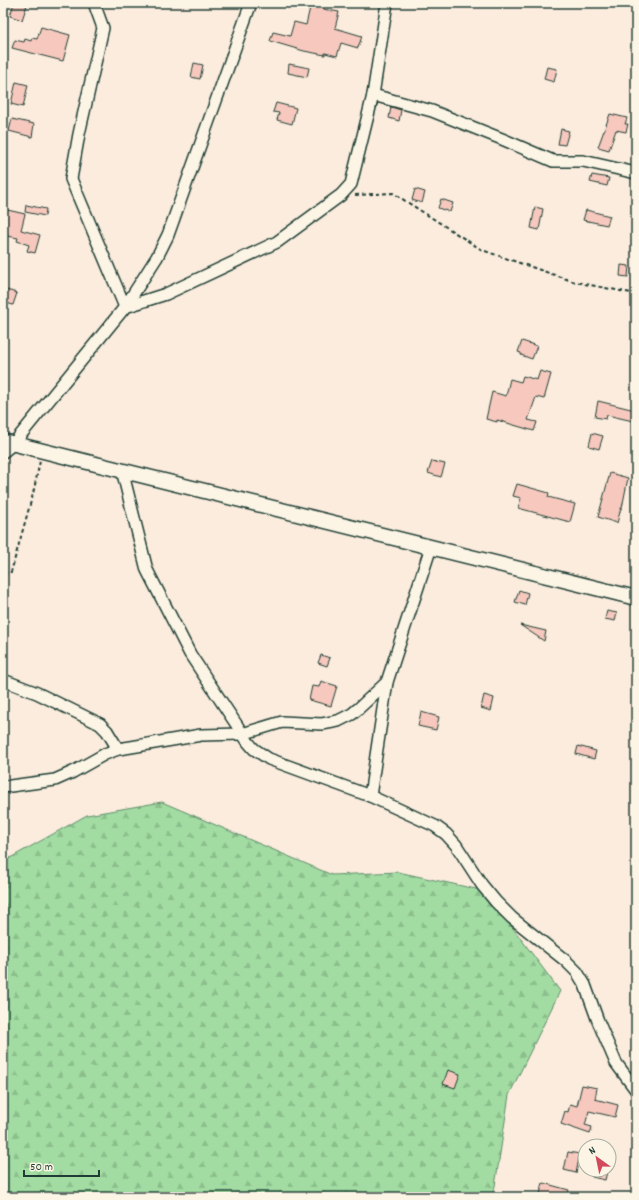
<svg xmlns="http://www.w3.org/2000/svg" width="639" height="1200" font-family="Dekko,sans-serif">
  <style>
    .forest { fill: url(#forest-firs); stroke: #608c6b }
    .building { fill: #f7c8bd; stroke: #1f3d34 }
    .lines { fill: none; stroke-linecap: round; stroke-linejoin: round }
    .minor-casing { stroke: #1f3d34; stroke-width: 14 }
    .tertiary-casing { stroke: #1f3d34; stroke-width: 17 }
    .path { stroke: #1f3d34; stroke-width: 2; stroke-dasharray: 4 3; stroke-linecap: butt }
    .minor { stroke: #fcf5e5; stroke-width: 11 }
    .tertiary { stroke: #fcf5e5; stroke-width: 14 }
  </style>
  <defs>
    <pattern id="forest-firs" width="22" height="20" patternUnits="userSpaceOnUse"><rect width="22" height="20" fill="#a2dca2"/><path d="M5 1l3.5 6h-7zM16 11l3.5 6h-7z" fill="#8bbe8c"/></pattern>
  </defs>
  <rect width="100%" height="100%" fill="#fbecdd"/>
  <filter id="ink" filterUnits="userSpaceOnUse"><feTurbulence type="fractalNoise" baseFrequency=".025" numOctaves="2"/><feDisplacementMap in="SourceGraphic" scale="8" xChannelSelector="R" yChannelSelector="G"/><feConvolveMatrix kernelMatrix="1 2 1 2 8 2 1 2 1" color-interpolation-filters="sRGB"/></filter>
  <g filter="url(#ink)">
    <path class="forest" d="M162,802l170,73 66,-3 87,19 75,100 -51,104 -14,91 -4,11h-488v-335l84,-47z"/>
    <g class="building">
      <path d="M14,3l13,2 -5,15 -12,-4z"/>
      <path d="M311,3h13l-1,6 16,3 -4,16 27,8 -4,12 -17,-5 -4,13 -12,-3v2l-21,-4 -34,-10 3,-9 17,4 4,-14 12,3z"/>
      <path d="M41,27l29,8 -7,26 -51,-13 3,-8 9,2 1,-3 6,2 1,-3 5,1z"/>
      <path d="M194,63l9,2 -3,14 -9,-2z"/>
      <path d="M289,64l20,4 -2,9 -19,-4z"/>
      <path d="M547,67l10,2 -3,13 -10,-3z"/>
      <path d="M16,82l12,3 -5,22 -12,-3z"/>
      <path d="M276,103l20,5 -4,16 -15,-4 2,-7 -6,-1z"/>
      <path d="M391,107l10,3 -2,11 -10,-3z"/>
      <path d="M610,114l17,4 -2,6h3l-2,8 -10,-2 -7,20 -11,-3z"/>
      <path d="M12,119l22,5 -2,13 -23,-6z"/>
      <path d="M561,129l8,2 -4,14 -7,-1z"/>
      <path d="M592,175l17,3 -2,8 -17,-4z"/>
      <path d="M415,189l10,3 -3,11 -10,-3z"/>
      <path d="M441,199l12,4 -3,9 -12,-4z"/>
      <path d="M26,205l20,4 -1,7 -20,-4z"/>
      <path d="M535,207l8,2 -4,21 -8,-2z"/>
      <path d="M3,209l22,5 -4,16 19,5 -5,18 -8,-2 2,-6 -12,-4 1,-3 -11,-2v-2l-4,-1z"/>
      <path d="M586,210l24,6 -3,9 -24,-5z"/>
      <path d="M621,265l8,1 -1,11 -8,-1z"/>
      <path d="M3,289l14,4 -4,12 -10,-3z"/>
      <path d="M522,341l15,5 -5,13 -11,-4v-2l-3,-1z"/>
      <path d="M540,371l11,3 -7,25 -8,-2 -8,23 9,2 -3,9 -37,-11v2l-11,-3 6,-27 14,4 4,-17 11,3 2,-6 14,4z"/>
      <path d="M598,401l37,9 -2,11 -26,-6 -1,4 -11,-2z"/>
      <path d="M592,433l11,3 -4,13 -10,-3z"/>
      <path d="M432,461l13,3 -4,13 -13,-4z"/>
      <path d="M610,473l18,5 -6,30h-1l-4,15 -19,-6z"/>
      <path d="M517,484l32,9 -1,4 27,7 -5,18 -52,-14 3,-10 -8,-2z"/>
      <path d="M519,590l9,3 -3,12 -10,-3z"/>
      <path d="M607,611l10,2 -2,8 -10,-2z"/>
      <path d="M520,625l26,6 -2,10z"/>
      <path d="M321,655l9,3 -3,8 -9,-3z"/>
      <path d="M321,681l16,5 -6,20 -22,-6 3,-14 7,1z"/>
      <path d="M484,695l10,3 -3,13 -10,-3z"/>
      <path d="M421,712l18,5 -3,13 -18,-4z"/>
      <path d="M578,746l18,5 -2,8 -18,-5z"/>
      <path d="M448,1070l12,4 -5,14 -12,-4z"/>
      <path d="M582,1085l15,3 -2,11 23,6 -3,12 -26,-6 -4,14 7,2 -2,7 -29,-10 4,-13 3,1 2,-8 7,2z"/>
      <path d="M568,1152l12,2 -4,19 -12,-3z"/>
      <path d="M594,1170l13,2 -2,8 -13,-3z"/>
      <path d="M543,1183l26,7 -2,7h-9l-8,-2 -1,2h-10z"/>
    </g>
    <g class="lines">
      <defs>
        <g id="minor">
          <path d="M94,3l9,25 -24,106 -8,45 54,128"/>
          <path d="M373,95l59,16 70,28 51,22h30l53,12"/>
          <path d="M125,307l41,-13 111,-52 64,-47 10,-11 22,-89 14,-92"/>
          <path d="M3,452l11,-9 111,-136 32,-50 11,-22 83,-232"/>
          <path d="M122,470l25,100 43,84 58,88 6,7 15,10 101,37 65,30 11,8 10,11 26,40 14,17 16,16 54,43 11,11 8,13 13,36 18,42 20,27"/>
          <path d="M3,680l34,13 63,31 7,7 11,18"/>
          <path d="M3,787l52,-7 18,-8 32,-18 13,-5 13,-2 70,-12 41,-1 40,-12 40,2 16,-3 14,-7 6,-5 29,-27"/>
          <path d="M370,796l17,-114 44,-135"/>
        </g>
        <path id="tertiary" d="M3,441l633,157"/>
      </defs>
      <use href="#minor" class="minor-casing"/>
      <use href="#tertiary" class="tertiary-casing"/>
      <g class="path">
        <path d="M355,195l38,-2 89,57 93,32 61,12"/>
        <path d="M3,574l8,-2 22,-78 7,-33"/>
      </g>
      <use href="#minor" class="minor"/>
      <use href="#tertiary" class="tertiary"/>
    </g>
  </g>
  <rect width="639" height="1200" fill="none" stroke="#fcf5e5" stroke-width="16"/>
  <rect x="8" y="8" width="623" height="1184" fill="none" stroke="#1f3d34" stroke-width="1.5" filter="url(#ink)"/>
  <g transform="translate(597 1158) rotate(327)"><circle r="19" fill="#fcf5e5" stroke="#a4ab9e"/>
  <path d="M0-3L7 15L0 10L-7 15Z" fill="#d1495b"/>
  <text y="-6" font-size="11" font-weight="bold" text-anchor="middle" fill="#1f3d34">N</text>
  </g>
  <path d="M24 1170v6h75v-6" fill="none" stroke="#1f3d34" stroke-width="2"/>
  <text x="30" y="1170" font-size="12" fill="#1f3d34" stroke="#fcf5e5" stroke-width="3" paint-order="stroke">50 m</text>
</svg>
